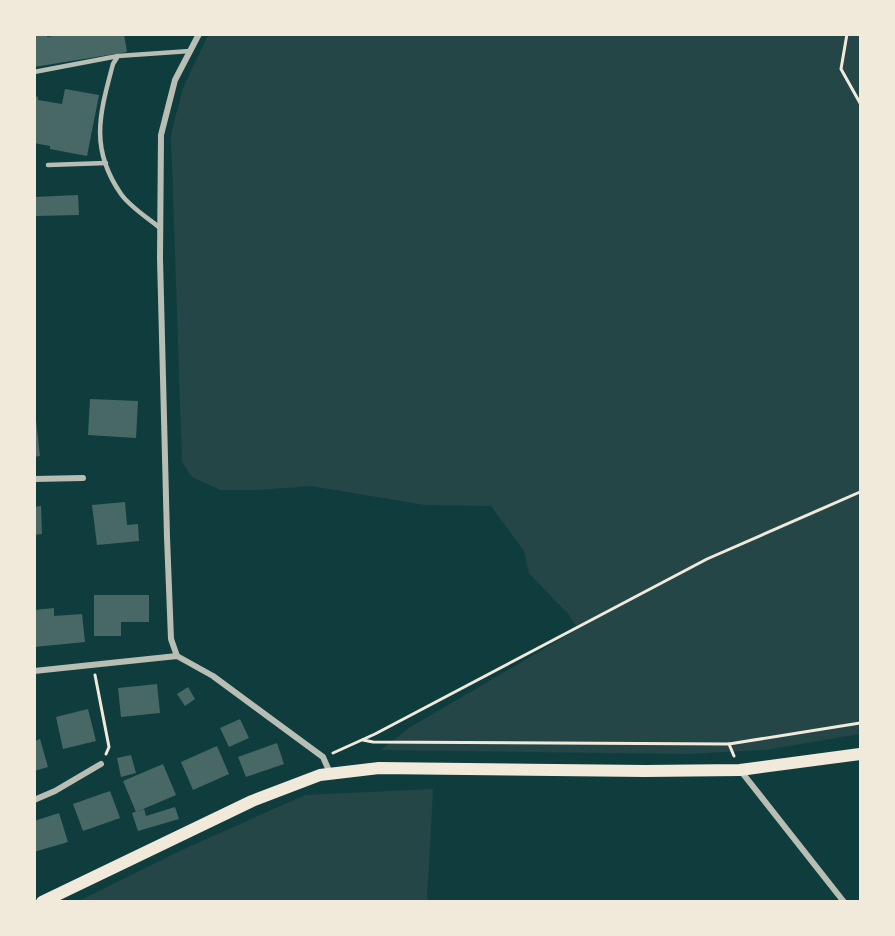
<svg xmlns="http://www.w3.org/2000/svg" width="895" height="936" font-family="'Sofia Sans Condensed',sans-serif">
  <style>
    .green { fill: #244646 }
    .building { fill: #486865 }
    .lines { fill: none; stroke-linecap: round; stroke-linejoin: round }
    .path { stroke: #f1e9da; stroke-width: 3 }
    .service { stroke: #b8beb3; stroke-width: 4.5 }
    .minor { stroke: #b8beb3; stroke-width: 6 }
    .secondary { stroke: #f1e9da; stroke-width: 12 }
  </style>
  <rect width="100%" height="100%" fill="#0f3d3e"/>
  <g class="green">
    <path d="M208,35h652v699l-95,16 -78,4 -306,-4 28,-22 169,-99 -9,-14 -40,-42 -5,-22 -33,-45 -66,-1 -114,-19 -53,4h-38l-28,-13 -10,-15 -11,-328 12,-46z"/>
    <path d="M433,789l-6,112h-348l103,-51 123,-55z"/>
  </g>
  <g class="building">
    <path d="M34,34h13v3l18,-3h59l3,18 -93,15z"/>
    <path d="M65,89l34,6 -12,61 -37,-7v-3l-16,-3v-47l4,1v3l24,4z"/>
    <path d="M78,195l1,20 -44,1 -1,-19z"/>
    <path d="M90,399l48,2 -2,37 -48,-3z"/>
    <path d="M34,420h2l4,36 -6,1z"/>
    <path d="M125,502l2,23 11,-1 1,17 -42,4 -5,-40z"/>
    <path d="M41,506l1,28 -8,1v-28z"/>
    <path d="M94,595h55v27h-28v14h-27z"/>
    <path d="M54,608v8l28,-2 3,28 -51,5v-37z"/>
    <path d="M157,684l3,29 -39,4 -3,-29z"/>
    <path d="M188,687l7,12 -10,7 -8,-12z"/>
    <path d="M88,709l8,32 -33,8 -7,-32z"/>
    <path d="M240,719l9,19 -20,9 -9,-19z"/>
    <path d="M40,739l8,28 -14,4v-30z"/>
    <path d="M277,743l7,21 -38,13 -8,-20z"/>
    <path d="M217,746l12,28 -36,16 -12,-28z"/>
    <path d="M131,755l5,18 -15,4 -4,-19z"/>
    <path d="M163,764l13,31 -40,17 -13,-31z"/>
    <path d="M110,791l10,27 -37,13 -10,-27z"/>
    <path d="M175,807l4,12 -41,12 -6,-18 12,-4 2,7z"/>
    <path d="M59,813l9,29 -34,10v-31z"/>
  </g>
  <g class="lines">
    <g class="path">
      <path d="M847,34l-6,35 19,34"/>
      <path d="M95,675l14,72 -3,7"/>
      <path d="M363,740l10,2 356,2 131,-21"/>
      <path d="M729,744l5,12"/>
      <path d="M333,753l42,-19 332,-175 153,-67"/>
    </g>
    <g class="service">
      <path d="M34,72l84,-16"/>
      <path d="M48,165l58,-2"/>
      <path d="M160,228c-12,-10 -30,-21 -39,-34 -32,-46 -21,-81 -8,-130l5,-8 72,-5"/>
    </g>
    <g class="minor">
      <path d="M34,479l49,-1"/>
      <path d="M177,656l-6,-17 -4,-102 -7,-279 1,-123 14,-55 24,-46"/>
      <path d="M34,671l143,-15 36,20 110,81 7,16"/>
      <path d="M740,770l104,132"/>
      <path d="M34,800l21,-9 46,-27"/>
    </g>
    <path class="secondary" d="M42,902l210,-101 68,-26 59,-7 266,3 95,-1 120,-16"/>
  </g>
  <rect width="895" height="936" fill="none" stroke="#f1e9da" stroke-width="72"/>
</svg>
